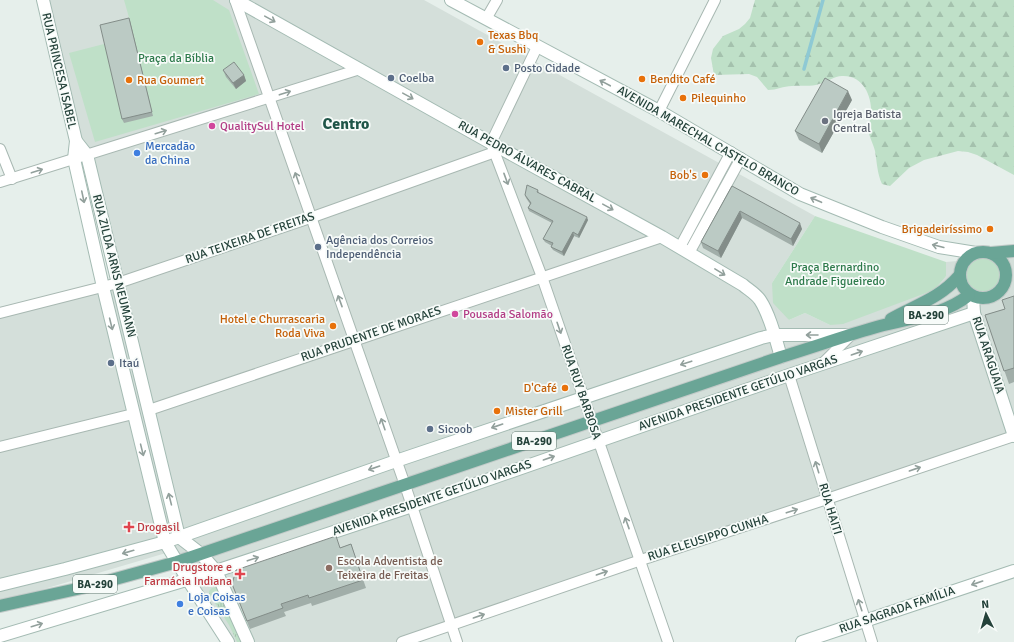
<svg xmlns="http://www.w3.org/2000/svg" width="1014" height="642" font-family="Signika,sans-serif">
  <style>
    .built { fill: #d4dfda }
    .grass { fill: url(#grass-tufts) }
    .forest { fill: url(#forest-firs) }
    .park { fill: #bfe0c8 }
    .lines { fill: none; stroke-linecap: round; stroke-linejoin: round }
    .stream { stroke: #8ec9d4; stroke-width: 3.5 }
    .street-casing { stroke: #a8b8b2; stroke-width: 12 }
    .secondary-casing { stroke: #a4bbb3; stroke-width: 14 }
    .primary-casing { stroke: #c2cac8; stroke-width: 14 }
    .street { stroke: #fff; stroke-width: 10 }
    .secondary { stroke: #fff; stroke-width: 12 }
    .primary { stroke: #6aa596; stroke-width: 12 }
    .wall { fill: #a1aea9 }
    .shaded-wall { fill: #838d89 }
    .building { fill: #bbcac4; stroke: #838d89 }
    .oneway { stroke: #92a09c }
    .food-dot { fill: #e8710a; stroke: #f7fbf9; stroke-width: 1.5 }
    .service-dot { fill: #5c6f8a; stroke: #f7fbf9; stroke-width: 1.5 }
    .worship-dot { fill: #6b7280; stroke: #f7fbf9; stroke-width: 1.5 }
    .hotel-dot { fill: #d1479c; stroke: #f7fbf9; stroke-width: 1.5 }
    .shop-dot { fill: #3f7fe0; stroke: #f7fbf9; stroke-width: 1.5 }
    .health-dot { fill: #e0444e; stroke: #f7fbf9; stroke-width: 1.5 }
    .education-dot { fill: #8d6e63; stroke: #f7fbf9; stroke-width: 1.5 }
    .labels { text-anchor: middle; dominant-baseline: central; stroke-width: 3.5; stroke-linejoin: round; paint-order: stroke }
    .shield { fill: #f7fbf9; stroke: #637a73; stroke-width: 1 }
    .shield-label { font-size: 11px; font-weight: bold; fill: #24423a }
    .food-label { font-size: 12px; fill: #c56008; stroke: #f7fbf9; text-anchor: start }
    .park-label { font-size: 12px; fill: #2d7a4b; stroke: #f7fbf9 }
    .service-label { font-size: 12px; fill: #4e5e75; stroke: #f7fbf9; text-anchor: start }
    .street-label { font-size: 12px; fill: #24423a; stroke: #f7fbf9 }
    .worship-label { font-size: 12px; fill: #5b616d; stroke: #f7fbf9; text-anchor: start }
    .hotel-label { font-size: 12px; fill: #b23c85; stroke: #f7fbf9; text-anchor: start }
    .shop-label { font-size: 12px; fill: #366cbe; stroke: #f7fbf9; text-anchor: start }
    .health-label { font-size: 12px; fill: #be3a42; stroke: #f7fbf9; text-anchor: start }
    .education-label { font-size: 12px; fill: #785e54; stroke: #f7fbf9; text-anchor: start }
    .district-label { font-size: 16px; font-weight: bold; fill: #1f5548; stroke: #f7fbf9 }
  </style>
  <defs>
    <pattern id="grass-tufts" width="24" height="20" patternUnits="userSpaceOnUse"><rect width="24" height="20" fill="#bfe0c8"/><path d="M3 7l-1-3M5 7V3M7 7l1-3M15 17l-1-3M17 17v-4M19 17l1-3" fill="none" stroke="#a4c1ad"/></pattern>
    <pattern id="forest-firs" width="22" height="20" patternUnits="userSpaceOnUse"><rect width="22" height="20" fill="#bfe0c8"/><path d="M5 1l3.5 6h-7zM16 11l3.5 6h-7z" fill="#a4c1ad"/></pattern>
  </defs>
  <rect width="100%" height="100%" fill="#e6efeb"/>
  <path class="built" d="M38,0h386l391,216 -43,67 17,37 16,-7 25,12 116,-49v-14l68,-6v175l-608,211h-184l-56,-89 -166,49v-292l112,-29z"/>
  <path class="grass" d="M216,587h3l23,55h-5l-8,-17 -20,-31v-3l3,-3z"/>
  <path class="forest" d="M755,0h259v175l-37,-20 -9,-3 -10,-1 -34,9 -15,8 -19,18 -8,-2c-5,-11 -5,-22 -7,-33 -2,-8 -7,-16 -7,-24 0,-3 2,-6 3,-9 2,-19 -6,-43 -29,-42 -8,0 -14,6 -23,8 -8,3 -18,1 -27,2 -9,0 -15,4 -24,4l-11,-13 -8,-3 -35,1 -3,-17 2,-9 10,-13 16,-7 6,-5 5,-6z"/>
  <g class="park">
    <path d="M124,0h89l16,10 30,84 -164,48 -26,-89 35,-9 26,-23z"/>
    <path d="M815,216l131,46v14l-12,14 -91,34 -13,1 -25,-12 -16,7 -16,-17 -1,-20z"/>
    <path d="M980,255l11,1 12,12c1,6 1,12 -2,18 -10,20 -45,7 -38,-16 3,-10 8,-12 17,-15z"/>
  </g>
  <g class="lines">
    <path class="stream" d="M804,69l19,-69"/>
    <defs>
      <g id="street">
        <path d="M235,0l170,485 52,157"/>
        <path d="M486,19l11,-19"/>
        <path d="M537,47l-46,96 51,134 126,365"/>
        <path d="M659,111l56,-111"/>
        <path d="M0,149l12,30"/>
        <path d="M0,182l360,-113"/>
        <path d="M680,247l51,-95"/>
        <path d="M689,253l52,-95"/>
        <path d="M0,313l118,-30 192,-65 185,-66"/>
        <path d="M823,363l28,-28"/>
        <path d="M789,375l83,267"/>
        <path d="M149,410l513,-173"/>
        <path d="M0,447l133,-33"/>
        <path d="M402,642l239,-82 186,-61 187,-63"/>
      </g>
      <g id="secondary">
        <path d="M43,0l33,141 -2,18 29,128 62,255 23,38 40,62"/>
        <path d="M236,0l255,143 171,94 81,48c6,5 13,9 17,15 10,15 16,40 21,57"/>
        <path d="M451,0l208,111 141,83 82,33 57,20 37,6"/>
        <path d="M76,141l11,14 92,382 22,17 15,17 32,71"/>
        <path d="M973,297l1,16 40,123"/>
        <path d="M0,585l65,-16 100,-27 231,-81 365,-123 13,-3h71"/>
        <path d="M0,636l216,-65 196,-65 377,-131 185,-62"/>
        <path d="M802,642l212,-71"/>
      </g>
      <g id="primary">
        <circle cx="983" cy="275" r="23"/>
        <path d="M991,253l23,-2"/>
        <path d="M891,319c25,-14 49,-21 68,-43"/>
        <path d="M0,606l86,-19 91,-25 604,-205c33,-10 66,-22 99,-31 31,-8 64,-11 89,-31"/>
      </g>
    </defs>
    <use href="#street" class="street-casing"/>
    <use href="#secondary" class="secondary-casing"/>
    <use href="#primary" class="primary-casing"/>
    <use href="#street" class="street"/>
    <use href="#secondary" class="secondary"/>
    <use href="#primary" class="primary"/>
  </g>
  <g class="wall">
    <path d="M129,18l24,98 -29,7 -2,-4z"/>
    <path d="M223,70l21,5 2,6 -10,8 -10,-12z"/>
    <path d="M852,100l-30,53 -23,-13 -4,-9z"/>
    <path d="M732,186l70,43 -9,17 -51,-28 -21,40 -18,-10 -2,-6z"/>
    <path d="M538,190l1,3 49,27 -9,18 -5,-2 -10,20 -11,-6 -2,-3 1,-1 -7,-4 -2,-3 9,-16 -23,-12 -1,-3 2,-4 -4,-6 -1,-3z"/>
    <path d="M1014,296v86l-5,2 -24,-69 20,-6z"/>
    <path d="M351,544l15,44 -54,18 -1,-3 -27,9 2,4 -36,13 -18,-45z"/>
  </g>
  <g class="shaded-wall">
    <path d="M129,18l1,3 23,95 -1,-4z"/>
    <path d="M244,75l2,6 -10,8 -3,-6z"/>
    <path d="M848,91l4,9 -30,53 -3,-9z"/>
    <path d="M740,211l2,7 -21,40 -3,-7z"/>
    <path d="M587,217l1,3 -9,18 -1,-3z"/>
    <path d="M800,223l2,6 -9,17 -2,-7z"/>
    <path d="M573,232l1,4 -10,20 -2,-4z"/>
  </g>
  <g class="building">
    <path d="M129,18l23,94 -30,7 -22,-94z"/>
    <path d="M234,62l10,13 -11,8 -10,-13z"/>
    <path d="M825,78l23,13 -29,53 -24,-13z"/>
    <path d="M527,185l11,5 -1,2 50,25 -9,18 -5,-3 -11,20 -11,-5 2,-4 -10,-4 10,-18 -25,-13 3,-5 -6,-8z"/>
    <path d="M732,186l68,37 -9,16 -51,-28 -22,40 -17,-9z"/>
    <path d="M1014,296v72l-10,3 -19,-56 20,-6 -3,-9z"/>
    <path d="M336,536l4,12 11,-4 12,36 -54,18 -1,-3 -27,9 2,4 -36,13 -15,-37 4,-14z"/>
  </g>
  <defs><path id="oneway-shaft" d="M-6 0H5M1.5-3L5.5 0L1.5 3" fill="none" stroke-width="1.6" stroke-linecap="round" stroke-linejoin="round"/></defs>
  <g class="oneway">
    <use href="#oneway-shaft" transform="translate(270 19) rotate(29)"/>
    <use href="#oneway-shaft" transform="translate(605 83) rotate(-152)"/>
    <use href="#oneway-shaft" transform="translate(285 93) rotate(-18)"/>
    <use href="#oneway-shaft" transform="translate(408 96) rotate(29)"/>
    <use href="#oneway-shaft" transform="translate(161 132) rotate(-17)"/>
    <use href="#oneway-shaft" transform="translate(37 171) rotate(-18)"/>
    <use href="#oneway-shaft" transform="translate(297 178) rotate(-109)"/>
    <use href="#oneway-shaft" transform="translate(506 179) rotate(70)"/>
    <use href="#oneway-shaft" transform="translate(83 197) rotate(78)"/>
    <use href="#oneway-shaft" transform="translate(816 200) rotate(-157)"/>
    <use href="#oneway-shaft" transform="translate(608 207) rotate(29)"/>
    <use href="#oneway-shaft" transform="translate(938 246) rotate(-166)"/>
    <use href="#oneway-shaft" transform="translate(720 272) rotate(31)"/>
    <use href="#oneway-shaft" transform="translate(340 301) rotate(-110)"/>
    <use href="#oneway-shaft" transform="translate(111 324) rotate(76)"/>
    <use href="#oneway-shaft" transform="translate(559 328) rotate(71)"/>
    <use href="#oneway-shaft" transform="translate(812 335) rotate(-180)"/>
    <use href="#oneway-shaft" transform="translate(857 353) rotate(-19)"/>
    <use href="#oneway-shaft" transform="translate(686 363) rotate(162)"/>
    <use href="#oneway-shaft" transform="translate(383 424) rotate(-109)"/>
    <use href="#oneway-shaft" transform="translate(497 426) rotate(161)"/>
    <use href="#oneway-shaft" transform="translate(142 450) rotate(76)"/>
    <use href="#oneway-shaft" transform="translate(549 458) rotate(-19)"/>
    <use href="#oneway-shaft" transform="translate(817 467) rotate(-107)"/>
    <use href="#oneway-shaft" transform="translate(374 468) rotate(161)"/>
    <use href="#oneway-shaft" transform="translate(915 469) rotate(-19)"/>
    <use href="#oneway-shaft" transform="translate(170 499) rotate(-104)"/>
    <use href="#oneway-shaft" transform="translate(792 511) rotate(-18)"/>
    <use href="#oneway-shaft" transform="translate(627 523) rotate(-110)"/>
    <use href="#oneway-shaft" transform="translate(128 552) rotate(164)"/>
    <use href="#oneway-shaft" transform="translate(253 559) rotate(-18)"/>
    <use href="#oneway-shaft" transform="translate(602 573) rotate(-19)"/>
    <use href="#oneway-shaft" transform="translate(977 583) rotate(161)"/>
    <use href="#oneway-shaft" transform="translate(860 605) rotate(-108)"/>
    <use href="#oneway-shaft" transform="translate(479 616) rotate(-19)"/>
    <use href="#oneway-shaft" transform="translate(37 625) rotate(-17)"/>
  </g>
  <g class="food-dot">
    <circle cx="480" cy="42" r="4"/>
    <circle cx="642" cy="79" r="4"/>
    <circle cx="129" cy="80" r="4"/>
    <circle cx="683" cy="98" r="4"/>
    <circle cx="705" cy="175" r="4"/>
    <circle cx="990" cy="229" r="4"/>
    <circle cx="333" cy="326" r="4"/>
    <circle cx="565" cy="388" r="4"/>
    <circle cx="497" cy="411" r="4"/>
  </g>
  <g class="service-dot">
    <circle cx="506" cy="68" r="4"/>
    <circle cx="391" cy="78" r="4"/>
    <circle cx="318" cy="247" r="4"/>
    <circle cx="111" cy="363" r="4"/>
    <circle cx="430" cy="429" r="4"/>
  </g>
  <circle class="worship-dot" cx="825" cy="121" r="4"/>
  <g class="hotel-dot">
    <circle cx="212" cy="126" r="4"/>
    <circle cx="455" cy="314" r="4"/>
  </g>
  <g class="shop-dot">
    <circle cx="137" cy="153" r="4"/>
    <circle cx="180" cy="604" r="4"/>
  </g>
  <g class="health-dot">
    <path d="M127 521h4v4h4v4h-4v4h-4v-4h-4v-4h4z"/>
    <path d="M238 568h4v4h4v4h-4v4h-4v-4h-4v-4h4z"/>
  </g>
  <circle class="education-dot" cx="329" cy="568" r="4"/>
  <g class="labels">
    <g class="shield">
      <rect x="904" y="306" width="44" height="18" rx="3"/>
      <rect x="512" y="432" width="44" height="18" rx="3"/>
      <rect x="73" y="575" width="44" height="18" rx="3"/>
    </g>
    <g class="shield-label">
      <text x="926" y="315">BA-290</text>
      <text x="534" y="441">BA-290</text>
      <text x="95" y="584">BA-290</text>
    </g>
    <g class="food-label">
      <text x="488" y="35">Texas Bbq<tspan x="488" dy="14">&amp; Sushi</tspan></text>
      <text x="650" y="79">Bendito Café</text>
      <text x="137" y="80">Rua Goumert</text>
      <text x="691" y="98">Pilequinho</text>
      <text x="697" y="175" text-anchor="end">Bob's</text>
      <text x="982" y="229" text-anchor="end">Brigadeiríssimo</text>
      <text x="325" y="319" text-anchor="end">Hotel e Churrascaria<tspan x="325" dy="14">Roda Viva</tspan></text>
      <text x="557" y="388" text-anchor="end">D'Café</text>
      <text x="505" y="411">Mister Grill</text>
    </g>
    <g class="park-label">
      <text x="176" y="58">Praça da Bíblia</text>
      <text x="835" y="267">Praça Bernardino<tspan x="835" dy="14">Andrade Figueiredo</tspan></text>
    </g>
    <g class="service-label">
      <text x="514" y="68">Posto Cidade</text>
      <text x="399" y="78">Coelba</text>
      <text x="326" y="240">Agência dos Correios<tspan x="326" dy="14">Independência</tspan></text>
      <text x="119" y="363">Itaú</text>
      <text x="438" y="429">Sicoob</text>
    </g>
    <g class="street-label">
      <text transform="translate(59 71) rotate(77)">RUA PRINCESA ISABEL</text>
      <text transform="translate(708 141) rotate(30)">AVENIDA MARECHAL CASTELO BRANCO</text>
      <text transform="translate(527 162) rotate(29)">RUA PEDRO ÁLVARES CABRAL</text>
      <text transform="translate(250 238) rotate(-19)">RUA TEIXEIRA DE FREITAS</text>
      <text transform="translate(114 266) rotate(76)">RUA ZILDA ARNS NEUMANN</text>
      <text transform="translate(371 334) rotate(-19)">RUA PRUDENTE DE MORAES</text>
      <text transform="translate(988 355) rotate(72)">RUA ARAGUAIA</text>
      <text transform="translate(581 392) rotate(71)">RUA RUY BARBOSA</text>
      <text transform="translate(738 393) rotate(-19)">AVENIDA PRESIDENTE GETÚLIO VARGAS</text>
      <text transform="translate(432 498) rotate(-19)">AVENIDA PRESIDENTE GETÚLIO VARGAS</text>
      <text transform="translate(830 509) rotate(73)">RUA HAITI</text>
      <text transform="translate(708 538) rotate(-18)">RUA ELEUSIPPO CUNHA</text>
      <text transform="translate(897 610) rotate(-19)">RUA SAGRADA FAMÍLIA</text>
    </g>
    <g class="worship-label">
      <text x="833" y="114">Igreja Batista<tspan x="833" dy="14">Central</tspan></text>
    </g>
    <g class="hotel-label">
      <text x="220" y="126">QualitySul Hotel</text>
      <text x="463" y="314">Pousada Salomão</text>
    </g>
    <g class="shop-label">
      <text x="145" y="146">Mercadão<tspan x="145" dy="14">da China</tspan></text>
      <text x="188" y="597">Loja Coisas<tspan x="188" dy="14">e Coisas</tspan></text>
    </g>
    <g class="health-label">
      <text x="137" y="527">Drogasil</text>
      <text x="232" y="567" text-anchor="end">Drugstore e<tspan x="232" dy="14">Farmácia Indiana</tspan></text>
    </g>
    <g class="education-label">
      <text x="337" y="561">Escola Adventista de<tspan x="337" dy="14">Teixeira de Freitas</tspan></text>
    </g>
    <g class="district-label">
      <text x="346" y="124">Centro</text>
    </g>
  </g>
  <g transform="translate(986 614) rotate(355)" stroke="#f7fbf9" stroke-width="3" paint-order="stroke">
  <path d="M0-3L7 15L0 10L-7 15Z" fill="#24423a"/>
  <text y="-6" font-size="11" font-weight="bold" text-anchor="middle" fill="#24423a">N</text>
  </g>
</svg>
